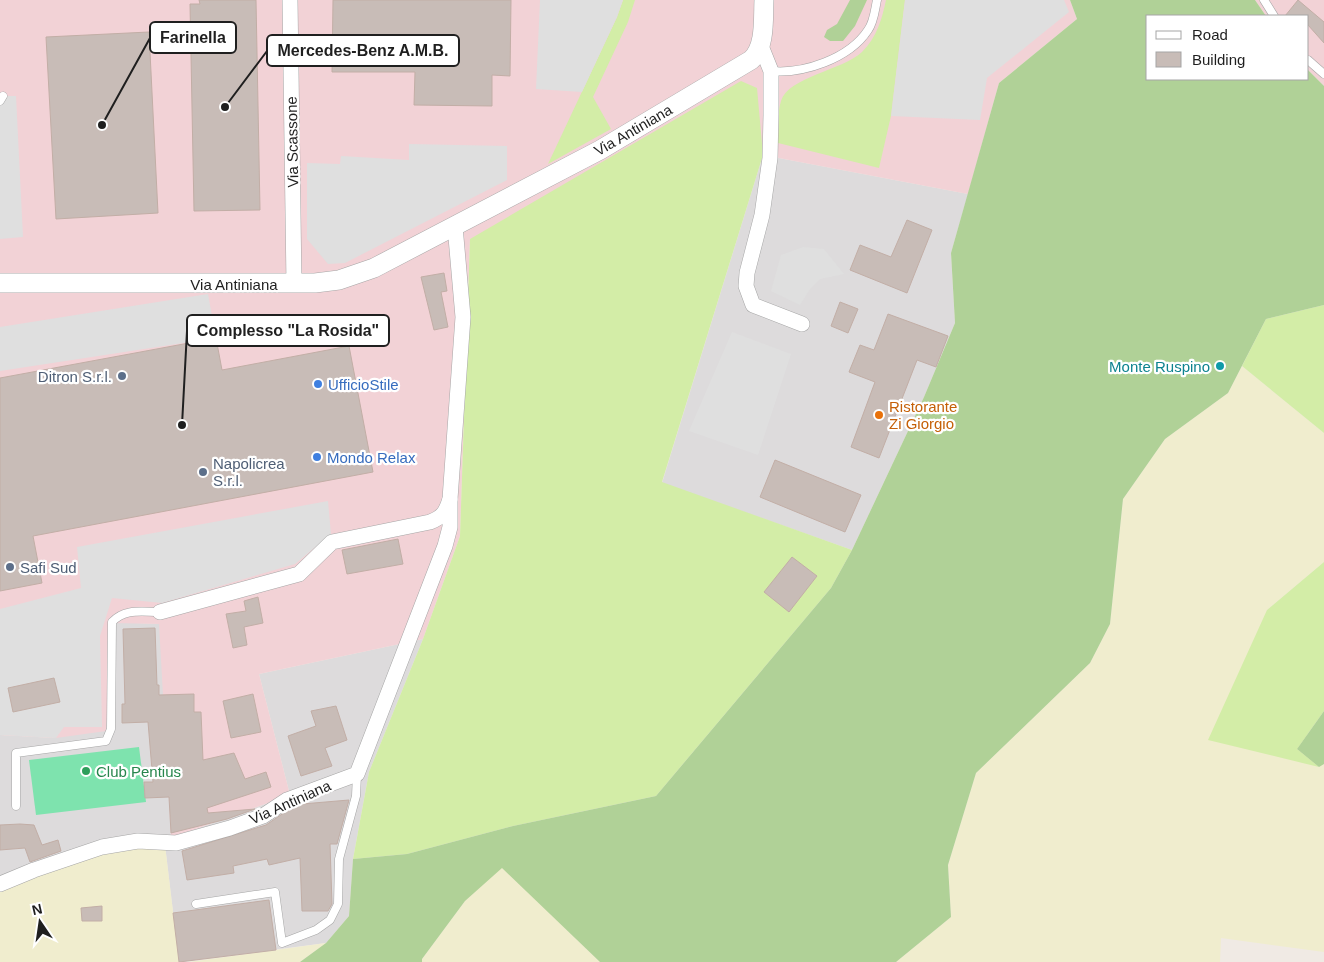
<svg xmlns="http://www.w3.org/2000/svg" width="1324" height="962" font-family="Helvetica,sans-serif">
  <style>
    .residential { fill: #dddbdc }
    .commercial { fill: #f2d2d6 }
    .farmland { fill: #f0edce }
    .grass { fill: #d3eda7 }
    .forest { fill: #b0d197 }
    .pitch { fill: #7ee3ae }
    .parking { fill: #dfdfdf }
    .building { fill: #c8bcb7; stroke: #c2aea6 }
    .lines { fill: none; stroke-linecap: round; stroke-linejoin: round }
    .service-casing { stroke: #a6a6a6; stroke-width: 9 }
    .minor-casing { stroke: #a6a6a6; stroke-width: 16 }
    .tertiary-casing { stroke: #a6a6a6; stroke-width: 20 }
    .service { stroke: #fff; stroke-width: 8 }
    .minor { stroke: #fff; stroke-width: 15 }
    .tertiary { stroke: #fff; stroke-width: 19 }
    .culture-dot { fill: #0f9aa8; stroke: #fff; stroke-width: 2 }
    .service-dot { fill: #5c6f8a; stroke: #fff; stroke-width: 2 }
    .shop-dot { fill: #3f7fe0; stroke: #fff; stroke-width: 2 }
    .food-dot { fill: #e8710a; stroke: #fff; stroke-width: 2 }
    .leisure-dot { fill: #2e9e5b; stroke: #fff; stroke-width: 2 }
    .labels { text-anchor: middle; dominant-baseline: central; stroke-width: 4.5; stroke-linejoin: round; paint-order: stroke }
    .street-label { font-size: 15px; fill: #1f1f1f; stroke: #fff }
    .culture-label { font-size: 15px; fill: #0d838f; stroke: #fff; text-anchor: end }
    .service-label { font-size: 15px; fill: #4e5e75; stroke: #fff; text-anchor: start }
    .shop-label { font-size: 15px; fill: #366cbe; stroke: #fff; text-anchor: start }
    .food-label { font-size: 15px; fill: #c56008; stroke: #fff; text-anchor: start }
    .leisure-label { font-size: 15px; fill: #27864d; stroke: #fff; text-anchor: start }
    .leader { fill: none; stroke: #1f1f1f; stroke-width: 2 }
    .callout-dot { fill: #1f1f1f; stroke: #fff; stroke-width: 2 }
    .callout { fill: #fff; stroke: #1f1f1f; stroke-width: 2 }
    .callout-label { font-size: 16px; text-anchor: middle; font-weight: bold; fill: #1f1f1f }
  </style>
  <rect width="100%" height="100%" fill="#f0eae4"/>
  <g class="residential">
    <path d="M763,155l205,39 -17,59 4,70 -31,74 -72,153 -190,-67z"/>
    <path d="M112,622l48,2 11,214 119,-43 -31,-121 164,-35 -54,133 -16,87 -4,57 -23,27 -147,19 -14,-117 -95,16 -70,30v-156l56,3z"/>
  </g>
  <g class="commercial">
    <path d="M0,0h1070l7,19 -78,64 -31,111 -205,-39 -293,84 -10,297 -37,103 -164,35 31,121 -119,43 -12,-214 -47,-1 -6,108 -50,7 -56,-3z"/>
    <path d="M1255,0h69v86l-16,-16v-54h-42z"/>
  </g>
  <g class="farmland">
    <path d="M1242,366l82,67v129l-57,48 51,157 6,-3v188l-103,-14 -1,24h-324l55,-45 -3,-52 28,-92 114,-110 20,-39 13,-125 42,-60 63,-46z"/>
    <path d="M165,845l14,117h-179v-71l70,-30 61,-14z"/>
    <path d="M502,867l98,95h-178v-3l43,-58z"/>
    <path d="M326,943l-26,19h-111l87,-12z"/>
  </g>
  <g class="grass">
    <path d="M623,0h12l-7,22 -35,75 18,32 -63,35 69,-147z"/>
    <path d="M886,0h19l-14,116 -12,52 -101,-25c1,-13 -1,-30 3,-42 7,-24 62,-31 81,-49 15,-15 20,-33 24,-52z"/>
    <path d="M741,81l16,7 6,67 -101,327 190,68 -21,38 -175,208 -143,30 -106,28 -54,5 16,-87 54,-133 37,-103 10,-297z"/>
    <path d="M1324,305v128l-82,-67 24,-47z"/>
    <path d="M1324,562v149l-27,38 22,18 -111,-27 59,-130z"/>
  </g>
  <g class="forest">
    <path d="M850,0h17l-12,26 -12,15h-13l-6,-4 3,-7 10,-6z"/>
    <path d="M1070,0h185l11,16h-118v63h160v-9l16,16v219l-58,14 -38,74 -63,46 -42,60 -13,125 -20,39 -114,110 -28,92 3,52 -55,45h-296l-98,-94 -37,33 -43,58v3h-122l26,-19 23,-27 4,-57 54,-5 106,-28 143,-30 175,-208 21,-38 72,-153 31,-74 -4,-70 48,-170 78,-64z"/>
    <path d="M1324,711v53l-5,3 -22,-18z"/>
  </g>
  <path class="pitch" d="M139,747l7,55 -110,13 -7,-55z"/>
  <g class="parking">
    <path d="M540,0h83l-6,17 -35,75 -46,-3z"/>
    <path d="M905,0h159l5,12 -82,66 -7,42 -89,-4z"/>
    <path d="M0,96h16l7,141 -23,2z"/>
    <path d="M409,144l98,2v34l-162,83 -17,1 -21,-25v-76l33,1 1,-8 68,4z"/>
    <path d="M803,247l21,2 20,25 -24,5 -10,10 -10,16 -29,-14 10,-36z"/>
    <path d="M208,294l8,44 -216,33v-44z"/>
    <path d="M732,332l59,22 -33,101 -69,-24z"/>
    <path d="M328,501l3,33 -36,30 -133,39 -50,-5 -12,38 2,91h-38l-8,11 -56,-3v-126l81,-21 -4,-41z"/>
  </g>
  <g class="building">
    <path d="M199,0h57l4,210 -66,1 -4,-207h10z"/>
    <path d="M333,0h178l-1,76 -18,-1v31l-78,-1 1,-33h-83z"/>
    <path d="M1298,0l26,22v21l-16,-18v-9h-23z"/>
    <path d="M149,32l9,181 -102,6 -10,-182z"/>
    <path d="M907,220l25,10 -25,63 -57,-23 10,-25 31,12z"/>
    <path d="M444,273l3,18 -6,1 7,35 -14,3 -13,-53z"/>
    <path d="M840,302l18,7 -10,24 -17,-7z"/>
    <path d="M888,314l60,22 -12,31 -19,-7 -38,98 -28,-11 24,-65 -26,-10 11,-27 14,5z"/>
    <path d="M216,338l6,32 127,-24 24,126 -340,64 9,47 -42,8v-213z"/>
    <path d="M775,460l86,35 -16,37 -85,-35z"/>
    <path d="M398,539l5,25 -56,10 -5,-24z"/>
    <path d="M792,557l25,19 -28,36 -25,-20z"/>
    <path d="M258,597l5,26 -19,4 3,18 -14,3 -7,-34 20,-3 -2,-10z"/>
    <path d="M155,628l2,57h2v10l35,-1v18h7l2,48 31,-7 11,26 21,-7 5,15 -64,21 1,5 47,-4 -28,10 -56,14 -2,-36 -24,1 -1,-16h9l-5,-60 -26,1v-19h3l-2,-75z"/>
    <path d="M54,678l6,24 -47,10 -5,-24z"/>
    <path d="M253,694l8,38 -30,6 -8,-37z"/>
    <path d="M336,706l11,34 -22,8 7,18 -31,10 -13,-40 28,-10 -5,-15z"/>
    <path d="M349,800l-12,44h-7l2,60 -4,7h-26l-2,-53 -31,7 -2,-6 -34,7 1,7 -47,7 -5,-29 84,-26 25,-17 11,-4z"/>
    <path d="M20,824l14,1 8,20 16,-5 3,11 -31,11 -5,-14 -25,2v-25z"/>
    <path d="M269,900l7,50 -97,12 -6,-49z"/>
    <path d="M102,906v15h-20l-1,-13z"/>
  </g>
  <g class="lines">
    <defs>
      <g id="service">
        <path d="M1264,0l10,16"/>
        <path d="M1308,60l16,14"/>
        <path d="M771,71c32,3 78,-12 97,-41 6,-8 7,-21 9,-30"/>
        <path d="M0,101l3,-5"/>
        <path d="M16,806v-53l90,-12 5,-12 1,-107c13,-14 30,-10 48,-10"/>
        <path d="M196,904l79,-12 7,51 34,-13 14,-10 8,-16 1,-45 17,-63 1,-22"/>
      </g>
      <g id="minor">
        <path d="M290,0l4,284"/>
        <path d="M761,46l10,25v44l-1,43 -8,57 -15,58 -1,13 7,19 49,19"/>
        <path d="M160,612l139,-38 33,-32 98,-20c13,-5 16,-10 20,-23l13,-182 -8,-91"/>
        <path d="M0,884l34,-14 68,-23 36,-6 38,2 54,-15 33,-12 24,-16 70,-26 88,-228 5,-19v-28"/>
      </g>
      <path id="tertiary" d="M0,283h315l24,-3 35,-12 226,-118 151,-90c15,-13 12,-42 13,-60"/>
    </defs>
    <use href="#service" class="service-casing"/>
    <use href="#minor" class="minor-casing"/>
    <use href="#tertiary" class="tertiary-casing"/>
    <use href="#service" class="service"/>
    <use href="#minor" class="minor"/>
    <use href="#tertiary" class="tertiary"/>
  </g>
  <circle class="culture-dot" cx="1220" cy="366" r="5"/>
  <g class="service-dot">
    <circle cx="122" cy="376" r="5"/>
    <circle cx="203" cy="472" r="5"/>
    <circle cx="10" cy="567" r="5"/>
  </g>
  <g class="shop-dot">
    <circle cx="318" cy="384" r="5"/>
    <circle cx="317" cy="457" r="5"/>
  </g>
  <circle class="food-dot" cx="879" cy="415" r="5"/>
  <circle class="leisure-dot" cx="86" cy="771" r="5"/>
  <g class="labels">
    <g class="street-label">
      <text transform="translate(633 130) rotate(-30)">Via Antiniana</text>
      <text transform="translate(292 142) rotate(-91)">Via Scassone</text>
      <text x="234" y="284">Via Antiniana</text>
      <text transform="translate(290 802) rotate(-24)">Via Antiniana</text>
    </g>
    <g class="culture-label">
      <text x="1210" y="366">Monte Ruspino</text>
    </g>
    <g class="service-label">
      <text x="112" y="376" text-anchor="end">Ditron S.r.l.</text>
      <text x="213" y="463">Napolicrea<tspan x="213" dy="17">S.r.l.</tspan></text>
      <text x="20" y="567">Safi Sud</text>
    </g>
    <g class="shop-label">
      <text x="328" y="384">UfficioStile</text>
      <text x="327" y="457">Mondo Relax</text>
    </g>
    <g class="food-label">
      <text x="889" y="406">Ristorante<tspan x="889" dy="17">Zi Giorgio</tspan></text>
    </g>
    <g class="leisure-label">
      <text x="96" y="771">Club Pentius</text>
    </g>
  </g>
  <path class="leader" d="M102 125L150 38M225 107L267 51M182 425L187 331"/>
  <g class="callout-dot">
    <circle cx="102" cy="125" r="5"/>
    <circle cx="225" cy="107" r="5"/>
    <circle cx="182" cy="425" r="5"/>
  </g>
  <g class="callout">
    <rect x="150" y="22" width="86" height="31" rx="5"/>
    <rect x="267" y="35" width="192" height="31" rx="5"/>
    <rect x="187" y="315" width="202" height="31" rx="5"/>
  </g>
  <g class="callout-label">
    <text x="193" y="43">Farinella</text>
    <text x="363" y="56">Mercedes-Benz A.M.B.</text>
    <text x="288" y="336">Complesso "La Rosida"</text>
  </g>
  <rect x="1146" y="15" width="162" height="65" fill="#ffffff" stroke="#a5a5a5"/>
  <rect x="1156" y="31" width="25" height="8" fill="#ffffff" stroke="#a5a5a5"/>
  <text x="1192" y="40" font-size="15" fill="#1f1f1f">Road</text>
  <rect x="1156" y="52" width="25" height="15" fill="#c8bcb7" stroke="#a5a5a5"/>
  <text x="1192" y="65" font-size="15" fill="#1f1f1f">Building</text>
  <g transform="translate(40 922) rotate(347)" stroke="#ffffff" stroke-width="4" paint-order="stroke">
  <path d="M0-4L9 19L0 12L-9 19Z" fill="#1f1f1f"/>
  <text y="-8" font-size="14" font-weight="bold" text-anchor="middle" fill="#1f1f1f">N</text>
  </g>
</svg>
